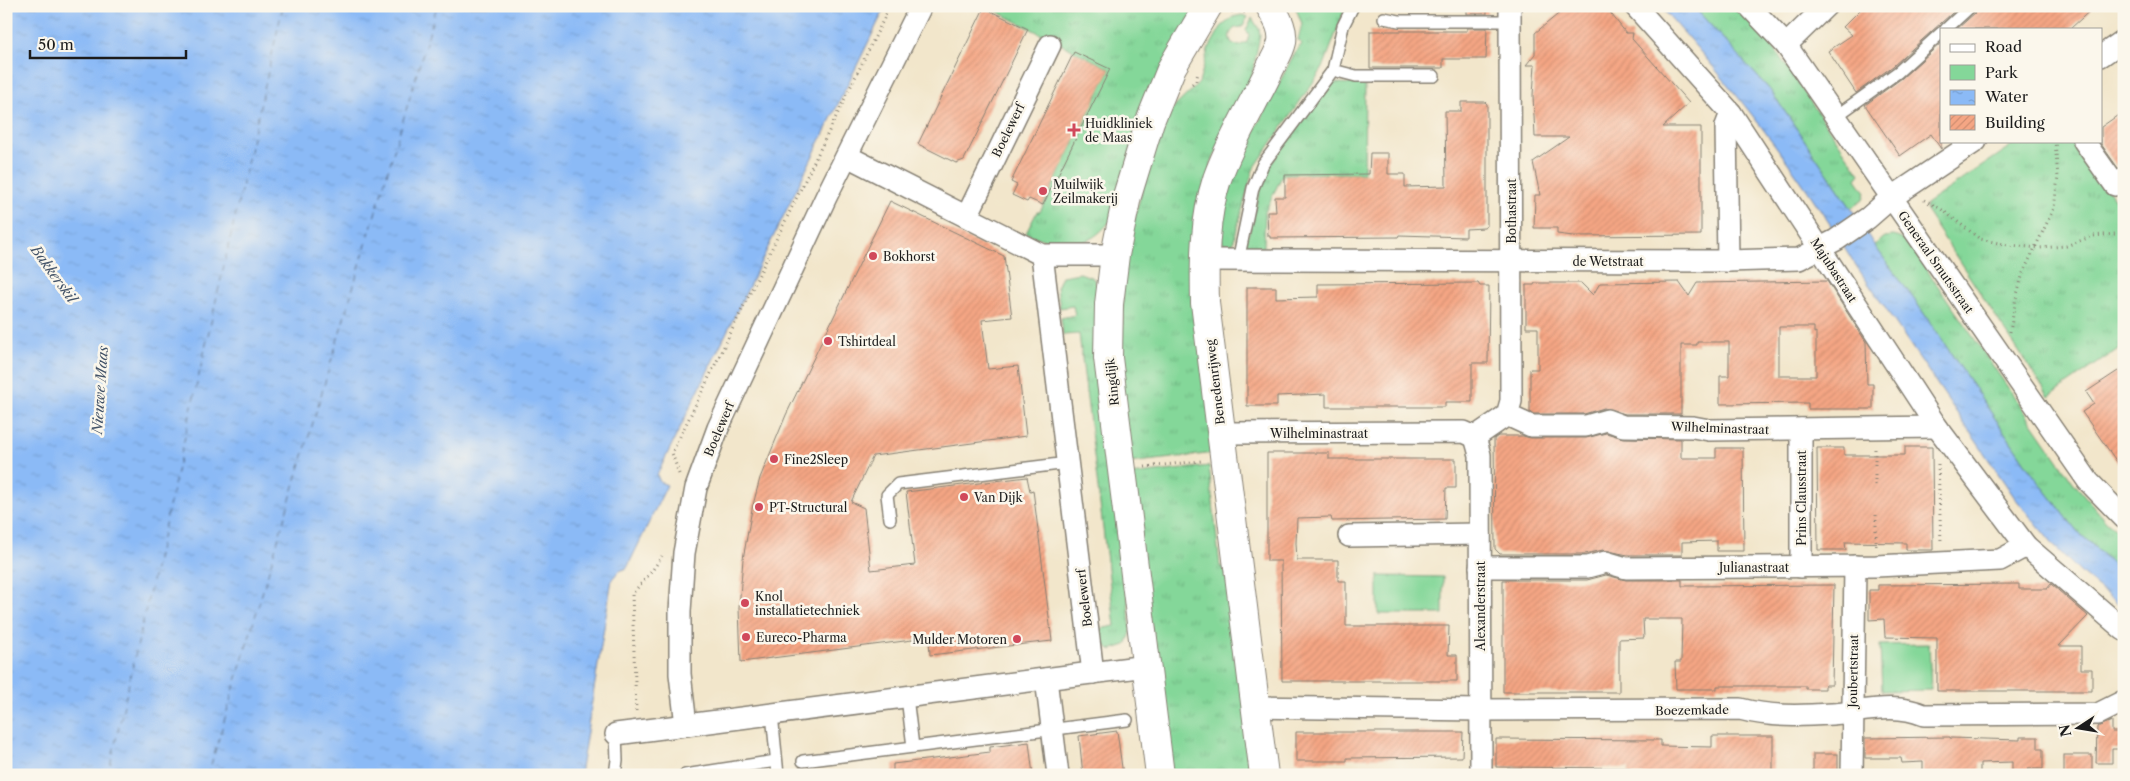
<svg xmlns="http://www.w3.org/2000/svg" width="2130" height="781" font-family="'Libre Caslon Text',serif">
  <style>
    .grass { fill: url(#grass-tufts); stroke: #507a5a }
    .green { fill: #84d799; stroke: #507a5a }
    .water { fill: url(#water-ripples); stroke: #546b89 }
    .lines { fill: none; stroke-linecap: round; stroke-linejoin: round }
    .ferry { stroke: #435368; stroke-width: 1; stroke-dasharray: 6 5; stroke-linecap: butt }
    .building { fill: url(#building-hatch); fill-rule: evenodd }
    .service-casing { stroke: #878174; stroke-width: 14 }
    .minor-casing { stroke: #878174; stroke-width: 24 }
    .tertiary-casing { stroke: #878174; stroke-width: 30 }
    .path { stroke: #878174; stroke-width: 3; stroke-dasharray: 1 4; stroke-linecap: butt }
    .service { stroke: #fff; stroke-width: 11 }
    .minor { stroke: #fff; stroke-width: 21 }
    .tertiary { stroke: #fff; stroke-width: 28 }
    .poi-dot { fill: #d1495b; stroke: #fbf7ec; stroke-width: 2 }
    .labels { text-anchor: middle; dominant-baseline: central; stroke-width: 5; stroke-linejoin: round; paint-order: stroke }
    .poi-label { font-size: 12px; fill: #1c1c1c; stroke: #fbf7ec; text-anchor: start }
    .street-label { font-size: 12px; fill: #1c1c1c; stroke: #fbf7ec }
    .water-label { font-size: 14px; font-style: italic; fill: #435368; stroke: #fbf7ec }
  </style>
  <defs>
    <pattern id="grass-tufts" width="24" height="20" patternUnits="userSpaceOnUse" patternTransform="scale(1.25)"><rect width="24" height="20" fill="#84d799"/><path d="M3 7l-1-3M5 7V3M7 7l1-3M15 17l-1-3M17 17v-4M19 17l1-3" fill="none" stroke="#71b883"/></pattern>
    <pattern id="water-ripples" width="26" height="14" patternUnits="userSpaceOnUse" patternTransform="scale(1.25)"><rect width="26" height="14" fill="#8bbaf6"/><path d="M2 4q2-2 4 0t4 0M15 11q2-2 4 0t4 0" fill="none" stroke="#779fd2"/></pattern>
    <pattern id="building-hatch" width="6" height="6" patternUnits="userSpaceOnUse" patternTransform="scale(1.25)"><rect width="6" height="6" fill="#f5a684"/><path d="M-1 1l2-2M0 6l6-6M5 7l2-2" fill="none" stroke="#d18e71"/></pattern>
  </defs>
  <rect width="100%" height="100%" fill="#fbf7ec"/>
  <filter id="ink" filterUnits="userSpaceOnUse"><feTurbulence type="fractalNoise" baseFrequency=".02" numOctaves="2"/><feDisplacementMap in="SourceGraphic" scale="10" xChannelSelector="R" yChannelSelector="G"/><feConvolveMatrix kernelMatrix="1 2 1 2 8 2 1 2 1" color-interpolation-filters="sRGB"/></filter>
  <filter id="wash" filterUnits="userSpaceOnUse"><feTurbulence type="fractalNoise" baseFrequency=".0096" numOctaves="4" result="noise"/><feDisplacementMap in="SourceGraphic" scale="20" xChannelSelector="R" yChannelSelector="G"/><feGaussianBlur stdDeviation="1.12" result="paint"/><feColorMatrix in="noise" values="0 0 0 0 0 0 0 0 0 0 0 0 0 0 0 0 0 1.4 0 .05"/><feComposite in="paint" operator="in"/></filter>
  <g filter="url(#wash)">
    <rect width="100%" height="100%" fill="#f2e6cb"/>
    <g class="grass">
      <path d="M986,6h211l-86,214c-25,33 -51,27 -85,13l11,-21h3l70,-143z"/>
      <path d="M1295,6h51l-23,62 -70,102 -21,77c-7,0 -9,-4 -12,-11l7,-39 15,-42 52,-101 8,-10 -4,-4 4,-16z"/>
      <path d="M1693,6h42l38,41 87,127 -4,5 9,13 -2,8 -12,8 -81,-118z"/>
      <path d="M1242,15l6,2 -6,10 -7,1c-6,5 -7,9 -3,15l7,3 8,-4 2,-7 -3,-5 6,-12 7,11 1,6 -9,45 -40,83 4,290 -86,10 -8,-68 3,-139 38,-137 37,-36 9,-33 13,-23 12,-10z"/>
      <path d="M1334,83l31,1 -1,89 -81,1 -18,38 -1,35h-19l20,-75 60,-83z"/>
      <path d="M2019,141h55l41,58 9,-5v151l-75,52 -123,-186v-7z"/>
      <path d="M1894,236l13,5 166,241 33,39 18,15v38l-47,-43 -45,-58 -116,-171 -42,-57 11,-8z"/>
      <path d="M1080,273l13,5 6,12 32,343 -5,12 -16,5 -8,-7 -3,-14 16,-3 -36,-292 -16,1 -2,-17 14,-3 -2,-9 -13,2 -3,-21 5,-11z"/>
      <path d="M1209,466l11,101 9,-1 24,209h-83l-40,-300z"/>
    </g>
    <g class="green">
      <path d="M1378,576l65,1v37h-65z"/>
      <path d="M1929,644l2,46 -49,1 -2,-46z"/>
    </g>
    <g class="water">
      <path d="M6,6h880l-229,469 3,7 7,3 -40,83 -8,3 -7,8 -32,196h-574z"/>
      <path d="M1660,6h33l77,84 81,118 23,37 42,57 116,171 45,58 47,43v35l-43,-36 -26,-26 -40,-49 -162,-237c-54,-90 -122,-177 -193,-255z"/>
    </g>
    <g class="lines">
      <g class="ferry">
        <path d="M108,775l175,-769"/>
        <path d="M208,775l229,-769"/>
      </g>
    </g>
    <g id="blocks">
      <g class="building">
        <rect x="1467" y="6" width="20" height="8"/>
        <path d="M1568,6h37l21,27h7l-1,6 57,64 -26,24h38v108l-128,1 -16,-2v-6h-23l1,-33h5l-7,-33 36,-25h-34l-2,-42 2,-30h-9l9,-11v-21z"/>
        <path d="M1864,6h96l-67,60 -37,27 -28,-42 24,-16 -9,-8z"/>
        <path d="M1978,6h117l-25,23h-113l19,-17z"/>
        <path d="M984,8l44,21 -64,131 -8,3 -38,-19z"/>
        <path d="M1467,28h20l-1,31h-43v9h-73v-37h97z"/>
        <path d="M1941,43v106l-10,-15 -31,22 -35,-51 37,-27z"/>
        <path d="M1074,52l36,17 -67,136 -14,-6 -2,3 -15,-7 5,-10 -6,-3z"/>
        <path d="M1461,102h24l2,2v122l-3,2 -18,1v8l-67,-2 -1,2 -128,1v-2h-2l-1,-24h9l-1,-15h10v-22l84,-1 1,-21h18v21h17v13l41,-1 -1,-75h16z"/>
        <path d="M2124,111v56l-6,1 -17,-24v-17z"/>
        <path d="M890,201l114,55 8,61 -30,3 6,49 30,-3 8,70 -153,20 -22,46 13,6 7,62 44,-5 -9,-73 121,-15 3,14 3,-1 19,151 -122,14 -1,-16h-9l-179,23 -2,-54 4,-49 9,-50 8,-31 26,-63z"/>
        <path d="M1827,281l39,61 1,42h6v25h-65v-6l-88,1v-28h9v-34h-32v3h-16v69h-56l-21,-6 -20,6h-50l-4,-2v-43h8v-41h-12v-43h8l1,-2h46l12,12 7,-12 79,-1 10,14 8,-13zM1779,327h35v6l2,-1v44h-37z"/>
        <path d="M1478,283l2,3h9l-1,75v2h-16v39h-27v5h-119v-13l-49,2v10h-30v-119h29v11l42,-1v-13z"/>
        <path d="M2124,367v105l-42,-60 12,-8 -8,-12z"/>
        <path d="M1606,433l17,5 58,1v19h35v-10h27l1,103h-27v-10l-35,1v13h-54l-25,-5 -18,4h-85l-5,-5 -1,-110 4,-3h25l8,2h55z"/>
        <path d="M1905,447h27l1,103h-27v-7l-61,-1 1,8h-28l-1,-102h27v7h61z"/>
        <path d="M1267,453h62v6h127v29h-10l-1,31 -113,2 -1,-4 -34,1 -1,25 1,17h41v21h8v45h103l-1,29h9v26h-175l-1,-120h-14z"/>
        <path d="M1606,575l20,5h56v6l152,-1 -2,100h-7v4h-19v-3h-89v3h-41l-1,-27h6l1,-43h-39l1,19 -25,1v53h-116v-112h84z"/>
        <path d="M2019,584v5h28l4,-5 37,32 -29,30h22v23h11v22h-155v-53l-52,-1 -1,-18 -15,1v-30h9v-5z"/>
        <path d="M2112,721v11h12v17h-12v14h-16l1,-36z"/>
        <path d="M1117,731l6,44h-40l-4,-39z"/>
        <path d="M1296,732h167l-1,25 -115,1v3h-51z"/>
        <path d="M1712,736h61v39h-145l1,-7 -133,-1v-28l165,1v6l51,1z"/>
        <path d="M1950,737v1l70,2v-3h18v12h5v20h-15v5h-16v-12l-32,1v12h-57v-13l-21,1 -1,-5h-36v-20z"/>
        <path d="M1029,742l4,33h-140v-11l97,-12v-5z"/>
        <rect x="1813" y="754" width="25" height="21"/>
        <rect x="2064" y="755" width="28" height="20"/>
      </g>
    </g>
  </g>
  <g filter="url(#ink)">
    <use href="#blocks" fill-opacity="0" stroke="#878174" stroke-width="1"/>
    <g class="lines">
      <defs>
        <g id="service">
          <path d="M1384,18l15,3h111"/>
          <path d="M1946,29l25,-23"/>
          <path d="M1333,70l23,6h78"/>
          <path d="M1835,117l63,-45 43,-39"/>
          <path d="M1238,261l15,-73 10,-24 70,-94 10,-44 10,-20"/>
          <path d="M890,519l-3,-24 11,-11 170,-21"/>
          <path d="M907,697l6,50"/>
          <path d="M772,714l6,61"/>
          <path d="M803,761l324,-41"/>
          <path d="M615,775l2,-15 -1,-26"/>
          <path d="M685,775l91,-14"/>
        </g>
        <g id="minor">
          <path d="M1635,6l96,107 206,314 89,119 98,84"/>
          <path d="M1749,6l37,39 302,436 36,37"/>
          <path d="M1786,45l40,-39"/>
          <path d="M2101,56l23,-16"/>
          <path d="M2084,141l31,44 9,-6"/>
          <path d="M847,156l195,99h73"/>
          <path d="M967,216l83,-171"/>
          <path d="M1042,255l51,418"/>
          <path d="M1204,260l524,1 71,-2 37,-19 32,-22 23,-20 85,-57"/>
          <path d="M1728,261l-2,-135 5,-13"/>
          <path d="M1507,415l24,11h55l21,-6 16,6 70,1 16,3 228,-3"/>
          <path d="M1507,415l4,-14 -1,-395"/>
          <path d="M1801,429v138"/>
          <path d="M1221,433l243,-1 11,5"/>
          <path d="M1475,437l5,18 1,320"/>
          <path d="M1475,437l32,-22"/>
          <path d="M1349,536l131,-2"/>
          <path d="M1480,567h107l19,-5 20,6 250,-2 124,-6 26,-14"/>
          <path d="M1046,679l12,96"/>
          <path d="M1254,707l227,3 259,-1c30,8 60,7 92,5 31,-2 63,-12 92,1l174,-1 26,-13"/>
          <path d="M686,725l-6,-51v-63l4,-58 12,-65 22,-60 108,-231 95,-191"/>
          <path d="M616,734l530,-68"/>
          <path d="M1852,775l3,-209"/>
        </g>
        <g id="tertiary">
          <path d="M1160,775l-52,-417 1,-54 6,-49 12,-59 23,-75 22,-54 36,-61"/>
          <path d="M1264,775l-59,-472c-1,-42 -1,-84 12,-124 13,-37 34,-71 51,-106 4,-10 12,-21 14,-31 2,-14 -6,-25 -12,-36"/>
        </g>
      </defs>
      <use href="#service" class="service-casing"/>
      <use href="#minor" class="minor-casing"/>
      <use href="#tertiary" class="tertiary-casing"/>
      <g class="path">
        <path d="M1234,10l14,3"/>
        <path d="M1231,12l6,-6"/>
        <path d="M1192,84l4,-3 2,-8"/>
        <path d="M1924,200l17,9 39,30 28,6 32,3 26,-2 27,-10 31,-3"/>
        <path d="M2120,203l4,11"/>
        <path d="M2010,332l6,-34 7,-25 31,-65 4,-31 -3,-36"/>
        <path d="M1938,464l3,78"/>
        <path d="M1145,467l56,-6"/>
        <path d="M679,474l-7,-21 218,-447"/>
        <path d="M1875,485v-37"/>
        <path d="M1876,546v-33"/>
        <path d="M636,711l-4,-117 20,-23 10,-15"/>
      </g>
      <use href="#service" class="service"/>
      <use href="#minor" class="minor"/>
      <use href="#tertiary" class="tertiary"/>
    </g>
  </g>
  <g class="poi-dot">
    <path d="M1071.5 122.5h5v5h5v5h-5v5h-5v-5h-5v-5h5z"/>
    <circle cx="1043" cy="191" r="5"/>
    <circle cx="873" cy="256" r="5"/>
    <circle cx="828" cy="341" r="5"/>
    <circle cx="774" cy="459" r="5"/>
    <circle cx="964" cy="497" r="5"/>
    <circle cx="759" cy="507" r="5"/>
    <circle cx="745" cy="603" r="5"/>
    <circle cx="746" cy="637" r="5"/>
    <circle cx="1017" cy="639" r="5"/>
  </g>
  <g class="labels">
    <g class="poi-label">
      <text x="1085" y="123">Huidkliniek<tspan x="1085" dy="14">de Maas</tspan></text>
      <text x="1053" y="184">Muilwijk<tspan x="1053" dy="14">Zeilmakerij</tspan></text>
      <text x="883" y="256">Bokhorst</text>
      <text x="838" y="341">Tshirtdeal</text>
      <text x="784" y="459">Fine2Sleep</text>
      <text x="974" y="497">Van Dijk</text>
      <text x="769" y="507">PT-Structural</text>
      <text x="755" y="596">Knol<tspan x="755" dy="14">installatietechniek</tspan></text>
      <text x="756" y="637">Eureco-Pharma</text>
      <text x="1007" y="639" text-anchor="end">Mulder Motoren</text>
    </g>
    <g class="street-label">
      <text transform="translate(1008 130) rotate(-64)">Boelewerf</text>
      <text transform="translate(1511 211) rotate(-90)">Bothastraat</text>
      <text x="1608" y="261">de Wetstraat</text>
      <text transform="translate(1936 262) rotate(55)">Generaal Smutsstraat</text>
      <text transform="translate(1834 270) rotate(57)">Majubastraat</text>
      <text transform="translate(1112 382) rotate(-96)">Ringdijk</text>
      <text transform="translate(1215 382) rotate(-97)">Benedenrijweg</text>
      <text transform="translate(1720 428) rotate(2)">Wilhelminastraat</text>
      <text transform="translate(719 429) rotate(-67)">Boelewerf</text>
      <text x="1319" y="433">Wilhelminastraat</text>
      <text transform="translate(1801 498) rotate(-90)">Prins Clausstraat</text>
      <text x="1754" y="567">Julianastraat</text>
      <text transform="translate(1084 598) rotate(-97)">Boelewerf</text>
      <text transform="translate(1480 606) rotate(-90)">Alexanderstraat</text>
      <text transform="translate(1853 671) rotate(-89)">Joubertstraat</text>
      <text transform="translate(1692 710) rotate(-1)">Boezemkade</text>
    </g>
    <g class="water-label">
      <text transform="translate(54 274) rotate(54)">Bakkerskil</text>
      <text transform="translate(100 390) rotate(-86)">Nieuwe Maas</text>
    </g>
  </g>
  <rect width="2130" height="781" fill="none" stroke="#fbf7ec" stroke-width="25"/>
  <rect x="1940" y="28" width="162" height="115" fill="#fbf7ec" stroke="#a29f99"/>
  <rect x="1950" y="44" width="25" height="8" fill="#ffffff" stroke="#a29f99"/>
  <text x="1985" y="52" font-size="15" fill="#1c1c1c">Road</text>
  <rect x="1950" y="65" width="25" height="15" fill="#84d799" stroke="#a29f99"/>
  <text x="1985" y="78" font-size="15" fill="#1c1c1c">Park</text>
  <rect x="1950" y="90" width="25" height="15" fill="url(#water-ripples)" stroke="#a29f99"/>
  <text x="1985" y="102" font-size="15" fill="#1c1c1c">Water</text>
  <rect x="1950" y="115" width="25" height="15" fill="url(#building-hatch)" stroke="#a29f99"/>
  <text x="1985" y="128" font-size="15" fill="#1c1c1c">Building</text>
  <g transform="translate(2078 728) rotate(258)" stroke="#fbf7ec" stroke-width="4" paint-order="stroke">
  <path d="M0-4L9 19L0 12L-9 19Z" fill="#1c1c1c"/>
  <text y="-8" font-size="14" font-weight="bold" text-anchor="middle" fill="#1c1c1c">N</text>
  </g>
  <path d="M30 50v8h156v-8" fill="none" stroke="#1c1c1c" stroke-width="2.5"/>
  <text x="38" y="50" font-size="15" fill="#1c1c1c" stroke="#fbf7ec" stroke-width="4" paint-order="stroke">50 m</text>
</svg>
